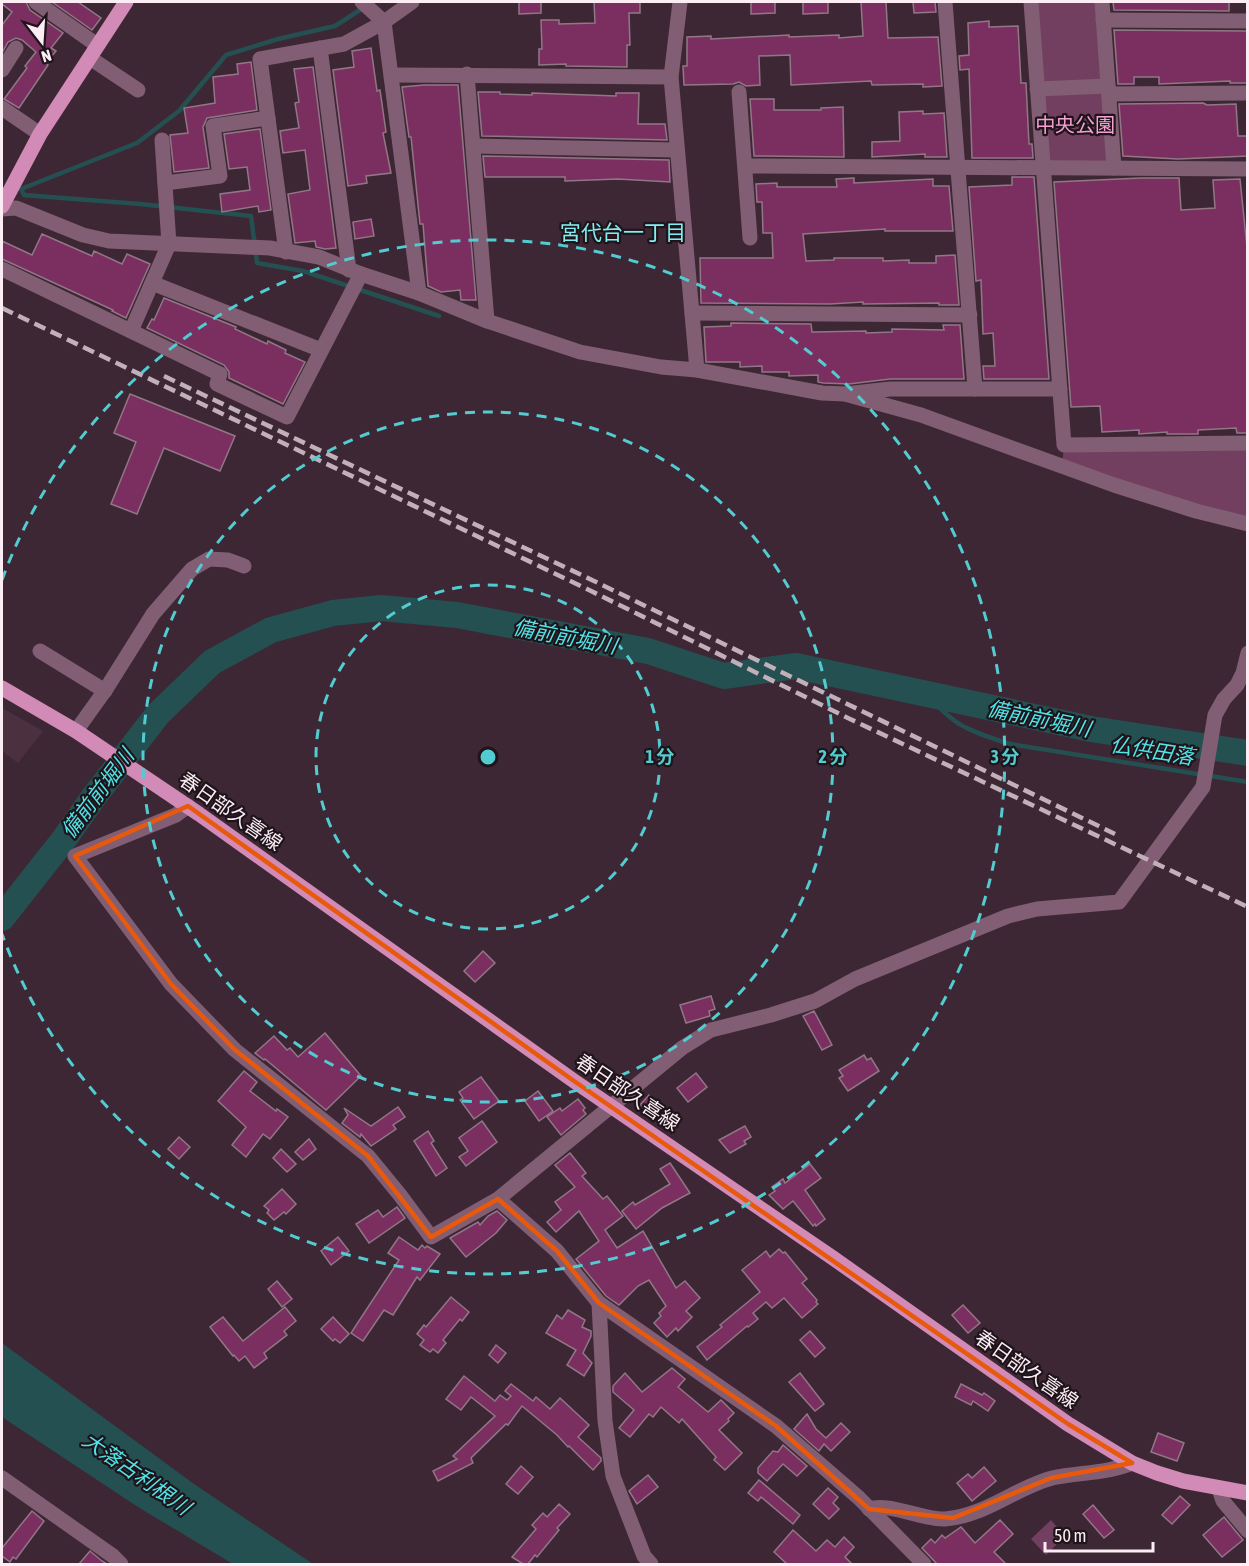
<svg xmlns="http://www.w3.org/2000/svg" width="1249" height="1566" font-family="'Asap Condensed','Noto Sans JP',sans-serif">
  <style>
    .built { fill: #4b3040 }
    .green { fill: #733f60 }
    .water { fill: #245052 }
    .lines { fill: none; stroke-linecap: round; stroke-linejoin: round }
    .stream { stroke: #245052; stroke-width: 4.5 }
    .river { stroke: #245052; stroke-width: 26 }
    .building { fill: #7b2f61; stroke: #917786; stroke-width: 1.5 }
    .minor { stroke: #815e73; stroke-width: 15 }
    .tertiary { stroke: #815e73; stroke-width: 15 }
    .primary { stroke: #d28ab6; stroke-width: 15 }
    .rail { stroke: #c1b0ba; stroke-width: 4.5; stroke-dasharray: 12 6; stroke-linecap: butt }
    .marked { fill: none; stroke: #e8590c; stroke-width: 4.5; stroke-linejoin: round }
    .ring { fill: none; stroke: #52ccd0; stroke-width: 3; stroke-dasharray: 10 8 }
    .labels { text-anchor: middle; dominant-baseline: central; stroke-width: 4.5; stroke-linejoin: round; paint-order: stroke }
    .park-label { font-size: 20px; fill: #f69fd4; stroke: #1e1419 }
    .street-label { font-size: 20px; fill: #fcedf5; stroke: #1e1419 }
    .neighbourhood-label { font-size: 21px; fill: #82eef2; stroke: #1e1419 }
    .water-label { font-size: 21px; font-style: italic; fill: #51e3e8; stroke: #1e1419 }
    .centre { fill: #52ccd0; stroke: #1e1419; stroke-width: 3 }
    .ring-label { font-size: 18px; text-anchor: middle; font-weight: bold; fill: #52ccd0; stroke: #1e1419; stroke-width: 4.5; stroke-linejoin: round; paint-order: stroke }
  </style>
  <rect width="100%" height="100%" fill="#3d2734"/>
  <path class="built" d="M2,708l41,23 -25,32 -16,-12z"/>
  <g class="green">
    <path d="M1031,2h71l12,166h-71z"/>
    <path d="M1247,443v81l-185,-58 2,-21z"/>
    <path d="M1051,1520l12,14 -4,8 -13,13 -15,-16z"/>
  </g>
  <path class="water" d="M2,1343l192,141 119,80h-80l-95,-57 -136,-90z"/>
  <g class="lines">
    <g class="stream">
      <path d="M363,8l-28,18 -57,13 -52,16 -47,56 -42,32 -116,46 3,6 116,9 111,12 6,47 46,8 136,45"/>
      <path d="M925,692c30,35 42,38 85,52l238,38"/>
    </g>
    <path class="river" d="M2,918l63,-80 28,-40 65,-84 54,-52 59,-32 62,-17 48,-5 76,7 191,36 76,25 72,-10 295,63 157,24"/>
  </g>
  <g class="building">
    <path d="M2,2h24l4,8 33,23 -12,15 5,3 -10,12 2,2 -29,43 -15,-9 23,-31 -2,-2 11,-14 -14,-12 -6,-2 -8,4 -6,11v-28l10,-13 -10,-8z"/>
    <path d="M52,2h26l23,16 -9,12z"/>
    <path d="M519,2h22v11l-22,1z"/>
    <path d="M594,2h46v11h-11l1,32h-3v22l-61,-1v-2l-27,1v-16h3l-1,-29h18v4l36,-1z"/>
    <path d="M751,2h24v11l-24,1z"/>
    <path d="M803,2h25v11l-25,1z"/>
    <path d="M861,2h25l2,36 50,-1 4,49 -19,1v-3l-51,1 -1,-4 -80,4 -1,-30 -31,1 1,29 -14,1 -7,-4 -6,2 -49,1 -1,-19h4v-29l24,-1v3l78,-4v2l50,-2v3l24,-2z"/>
    <path d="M913,2h22l1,10 -22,1z"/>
    <path d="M1113,2h116v9l-115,-1z"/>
    <path d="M989,21v6l29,-1 3,57h5l3,61h3l1,14h-61l-3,-89 -9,1 -1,-14 10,-1 -1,-32z"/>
    <path d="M1114,30l134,1v52h-18v-2l-71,3v-7h-25v7h-16z"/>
    <path d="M371,48l6,43 3,-1 6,42 -3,1 8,40 -25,3 1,7 -19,3 -15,-116 21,-3 -2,-16z"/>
    <path d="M251,62l6,48 -50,8 -4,9 6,41 -35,4 -4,-37 18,-2 -4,-25 31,-5 -2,-26 25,-3 -1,-10z"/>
    <path d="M313,67l23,181 -11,1 -9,-2 -1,-6 -20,2 -7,-49 22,-4 -5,-40 -22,3 -3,-22 19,-3 -4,-25 4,-1 -5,-33z"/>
    <path d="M424,85h34l18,215h-15l-1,-10 -19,2 -13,-6 -5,-62h-3l-9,-87h-2l-7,-50z"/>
    <path d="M478,92h22v2l32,1v-2l84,3v-3h23l-1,31h27l2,16 -185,-4z"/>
    <path d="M750,99h24v11h47v-2l22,-1 1,50 -90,-1z"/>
    <path d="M1203,103l4,2 29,-1 2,32h10v20l-70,3 -55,-3 -4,-52z"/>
    <path d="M923,111v3l21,-1 3,44h-22v-3l-53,3v-15l28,-1 -1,-29z"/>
    <path d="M260,129l11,81 -12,2 -1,-6 -36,6 -2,-18 30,-4 -3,-23 -18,2 -5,-35z"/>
    <path d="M483,156l186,4 1,22 -52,-3 -53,2v-4h-80z"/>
    <path d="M1012,177h22l15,202h-65l-1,-13h12l-2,-33 -10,1 -2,-54 -5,1 -7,-94 43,-2z"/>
    <path d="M854,178v5l79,-4v7h16l4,45h-68v-2l-82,5 3,27 28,-1v-2h49v3l26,-1v3h27v-7l19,-1 4,50h-20v-2l-76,1v-2l-33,2 -129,-1 -1,-45h73l-1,-25h-9l-1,-31h-5l-1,-18 21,-1v4h60l-1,-8z"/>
    <path d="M1141,178h38l2,32 34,-2 -2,-28 27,-1 8,78v176h-11l-1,-5 -38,2v4h-31v-2l-28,2v-4l-37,2 -2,-26 -29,1 -17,-225z"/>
    <path d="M371,219l3,17 -19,3 -2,-17z"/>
    <path d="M42,234l50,22 2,-5 28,13 5,-10 23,10 -24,54 -14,-7 1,-1 -111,-51v-18l30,14z"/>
    <path d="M164,298l72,29 -1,2 32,15 1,-3 18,9 -1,3 20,9 -22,42 -54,-26v-6l-5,-7 -77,-37 5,-9 2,1z"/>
    <path d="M731,323l80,1 1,8 54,-1v2l26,-1v-3l52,1 -1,-5h17l4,54h-74l-41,5 -26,-1 -5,-1v-7l-29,1v-4h-27v-6l-22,1v-5h-34l-2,-35 27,-1z"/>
    <path d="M130,394l105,42 -15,35 -56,-23 -27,66 -26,-10 25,-62 -22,-9z"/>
    <path d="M483,951l12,12 -20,19 -11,-11z"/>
    <path d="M711,996l4,13 -6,2 1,5 -24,7 -6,-18z"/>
    <path d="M814,1011l18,34 -10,5 -19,-34z"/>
    <path d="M325,1033l36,43 -35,34 -61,-51 -1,1 -9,-7 19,-17 13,14 3,-2 8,9z"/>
    <path d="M864,1055l3,5 4,-2 8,13 -31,20 -9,-13 4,-2 -4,-6z"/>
    <path d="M244,1071l13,11 -7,9 26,20 1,-2 11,8 -18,22 -7,-5 -17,23 -14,-12 14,-18 -28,-26z"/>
    <path d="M696,1073l11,14 -19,15 -11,-14z"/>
    <path d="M481,1077l18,24 -25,18 -14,-19 3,-2 -4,-6z"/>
    <path d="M538,1091l15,20 -14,10 -14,-20z"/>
    <path d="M649,1095l14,12 -9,10 -14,-12z"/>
    <path d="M578,1099l7,9 -2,2 3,4 -25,21 -14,-18 13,-9 2,3z"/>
    <path d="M398,1107l7,10 -12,8 3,4 -25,17 -10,-12 -1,3 -18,-14 6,-8 -4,-7 27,18z"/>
    <path d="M482,1121l15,21 -31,24 -7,-9 9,-6 -9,-13z"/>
    <path d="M745,1126l6,11 -7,4 2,3 -16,9 -11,-13z"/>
    <path d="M428,1131l6,10 -3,2 16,25 -11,8 -22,-35z"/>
    <path d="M179,1137l11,10 -11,12 -11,-10z"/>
    <path d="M309,1139l7,10 -13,11 -8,-8z"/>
    <path d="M281,1149l15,15 -9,8 -14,-14z"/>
    <path d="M570,1153l16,20 -4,3 21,23 4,-3 16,20 -18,14 12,18 26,-17 33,57 9,-7 15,17 -14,13 6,6 -14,14 -2,-3 -9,9 -13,-14 7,-7 -2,-3 7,-7 -17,-26 -11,6 -19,19 -13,-9 -30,-37 23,-18 -20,-30 -23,21 -9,-10 14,-12 -6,-8 20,-15 -20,-22z"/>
    <path d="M670,1163l20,30 -28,15 -26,21 -14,-18 11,-9 2,3 35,-21 -10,-15z"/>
    <path d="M810,1164l11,14 -16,12 20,29 -9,7 -1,-2 -2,2 -20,-25 -10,8 -14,-14 6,-4 -3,-4 11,-8 2,4z"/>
    <path d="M282,1189l14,15 -10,10 -2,-2 -10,8 -7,-7 2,-3 -5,-4z"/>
    <path d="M397,1207l8,11 -36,25 -13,-19 22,-14 5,7z"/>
    <path d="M497,1211l10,9 -11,13 -30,24 -16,-19 28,-16 2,3 8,-9z"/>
    <path d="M338,1237l11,14 -18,14 -10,-14z"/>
    <path d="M399,1237l19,13 4,-5 3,3 2,-2 13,8 -20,26 -3,-3 -24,38 -9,-5 -21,31 -12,-8 48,-73 -11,-7z"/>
    <path d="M779,1249l4,4 2,-1 22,27 -5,4 15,17 -1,2 2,2 -16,14 -18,-20 -12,10 -6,-6 -13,11 5,6 -10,8 -1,-1 -40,34 -10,-13 25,-20 -2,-2 40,-33 -18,-22 24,-19 4,6z"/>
    <path d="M277,1281l15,18 -10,8 -14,-18z"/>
    <path d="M451,1297l18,15 -7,9 -2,-2 -17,21 3,3 -8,10 -5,-4 -3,3 -10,-7 4,-5 -7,-6 7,-9 2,2z"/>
    <path d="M963,1305l17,18 -12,10 -16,-18z"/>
    <path d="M285,1307l11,14 -12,10 3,4 -23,18 3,5 -13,10 -9,-12 -6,5 -5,-6 -1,1 -23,-29 13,-10 20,24z"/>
    <path d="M568,1310l17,10 -3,7 9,4v5l-8,17 9,10 -8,13 -17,-11 9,-15 -30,-17 11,-18 5,4z"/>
    <path d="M333,1317l16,17 -9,9 -5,-4 -2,2 -12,-12z"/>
    <path d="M810,1331l15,17 -10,9 -15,-17z"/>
    <path d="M496,1345l10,8 -8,10 -9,-8z"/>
    <path d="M672,1368l13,11 -7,8 30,25 13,-12 13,13 -6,6 1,2 -10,9 23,23 -17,17 -11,-10 2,-3 -34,-38 -3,4 -18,-16 -8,10 -4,-3 -19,23 -11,-9 15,-18 -21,-18v-6l12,-13 17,19z"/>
    <path d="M800,1373l24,31 -9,7 -26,-29z"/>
    <path d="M464,1376l31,25 5,-6 7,5 4,-4 -6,-5 6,-7 22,17 3,-4 14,12 10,-11 29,27 -11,12 23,21v3l-8,9 -24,-24 -1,1 -11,-12 -35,-29 -14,19 -2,-1 -35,34 2,5 -35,18 -5,-10 24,-12 -4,-3 42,-40 -24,-19 -10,13 -15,-11z"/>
    <path d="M961,1384l21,11 2,-2 11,8 -7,10 -15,-10 -2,4 -16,-8z"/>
    <path d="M807,1414l9,15 10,9 15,-15 9,9 -19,19 -7,-7 -5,7 -25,-22z"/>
    <path d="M1158,1433l26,10 -7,18 -26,-9z"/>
    <path d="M783,1445l24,21 -10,10 -14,-12 -16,17 -9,-8v-5l15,-17 5,1z"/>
    <path d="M521,1466l12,11 -15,17 -12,-10z"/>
    <path d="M984,1467l12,14 -24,20 -15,-18 11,-9 4,4z"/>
    <path d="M648,1475l10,12 -21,17 -8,-13z"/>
    <path d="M759,1480l41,35 -7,9 -32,-27 -3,4 -10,-8z"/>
    <path d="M828,1488l10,9 -5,6 6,6 -10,10 -16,-15z"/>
    <path d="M1180,1496l10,9 -18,19 -10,-9z"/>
    <path d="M559,1504l11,10 -13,14 2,2 -22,27 -2,-2 -7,9h-5l-11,-7 24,-28 -4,-4 11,-12 4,4z"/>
    <path d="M1093,1505l21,25 -10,8 -21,-24z"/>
    <path d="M32,1511l12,10 -28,38 -3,-2 -3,5 -8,-6v-8z"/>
    <path d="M1224,1517l19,23 -21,17 -19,-22z"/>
    <path d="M1000,1520l13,14 -19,18 12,12h-69l-15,-16 9,-9 4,4 7,-8 3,3 16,-11 14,16z"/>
    <path d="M793,1530l23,21 11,-11 8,7 9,-10 10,10 -9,10 7,7h-65l-13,-12z"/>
    <path d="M90,1551l12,10 5,3h-28z"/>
  </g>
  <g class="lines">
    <g class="minor">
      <path d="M36,2l61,43"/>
      <path d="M680,2l-9,75 26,293"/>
      <path d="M945,2l30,387"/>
      <path d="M1031,2l33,443 184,-2"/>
      <path d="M1102,2l12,166"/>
      <path d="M1103,20l145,1"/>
      <path d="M320,48l29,222"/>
      <path d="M90,58l48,32"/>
      <path d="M2,70l14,-22"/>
      <path d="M467,74l20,247"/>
      <path d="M392,75l279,2"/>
      <path d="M1037,89l71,-3"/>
      <path d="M739,92l11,146"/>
      <path d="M1109,94l139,-1"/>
      <path d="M2,108l38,26"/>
      <path d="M473,146l204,4"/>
      <path d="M745,166l503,3"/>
      <path d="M165,183l55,-7 -7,-50 55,-8"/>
      <path d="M286,252l-26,-193 84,-15 40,-22"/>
      <path d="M2,269l218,105 -3,10 70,33 74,-143"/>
      <path d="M152,283l169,67"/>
      <path d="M692,313l278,2"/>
      <path d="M131,331l38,-87 -7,-104"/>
      <path d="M845,394l45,-5h170"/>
      <path d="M40,651l65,40"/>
      <path d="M76,731l30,-42 47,-75 39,-45 17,-10 19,1 16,6"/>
      <path d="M188,806l-12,9 -101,41 96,128 64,66 133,106 32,39 31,42 67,-38 184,-151 29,-18 60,-15 44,-14 40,-22 153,-63 29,-7 82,-7 84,-115 12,-72 9,-16 13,-14 6,-12 5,-20"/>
      <path d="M498,1199l59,52 42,52 177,123 83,72 65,66"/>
      <path d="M599,1303l6,118 8,55 31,80 7,8"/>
      <path d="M2,1478l111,78 8,8"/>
      <path d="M1219,1489l4,12 25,30"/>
      <path d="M869,1509c21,-7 53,11 76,10 40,-3 70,-31 107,-41 27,-6 54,-4 80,-15"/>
    </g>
    <g class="tertiary">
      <path d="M362,2l22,20 35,271"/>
      <path d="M384,22l28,-20"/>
      <path d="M2,209l14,-1 67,27 26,6 161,7 49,9 42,17 58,19 68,28 93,31 81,15 36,3 125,23 23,1 76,21 193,70 82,26 52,13"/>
    </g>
    <g class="primary">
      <path d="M2,206l38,-72 86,-132"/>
      <path d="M2,688l74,43 123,83 375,267 259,177 235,166 64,39 25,10 26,8 65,12"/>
    </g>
    <g class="rail">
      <path d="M2,308l587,282 261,129 398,188"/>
      <path d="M164,376l430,205 521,253"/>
    </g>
  </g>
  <path class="marked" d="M188,806l386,275 494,343 64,39 -81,15 -98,40 -84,-9 -93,-83 -177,-123 -42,-52 -59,-52 -67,38 -63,-81 -133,-106 -64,-66 -96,-128z"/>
  <g class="ring">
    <circle cx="488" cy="757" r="172"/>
    <circle cx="488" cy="757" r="345"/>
    <path d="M2 580A517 517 0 1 1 2 934"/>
  </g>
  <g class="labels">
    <g class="park-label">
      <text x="1075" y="124">中央公園</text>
    </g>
    <g class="street-label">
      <text transform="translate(231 811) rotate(35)">春日部久喜線</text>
      <text transform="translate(628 1092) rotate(34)">春日部久喜線</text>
      <text transform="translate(1027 1369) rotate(35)">春日部久喜線</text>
    </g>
    <g class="neighbourhood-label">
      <text x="623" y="232">宮代台一丁目</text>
    </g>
    <g class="water-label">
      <text transform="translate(565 636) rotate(11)">備前前堀川</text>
      <text transform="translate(1039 718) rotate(12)">備前前堀川</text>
      <text transform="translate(1152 750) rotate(9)">仏供田落</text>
      <text transform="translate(97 793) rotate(-53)">備前前堀川</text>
      <text transform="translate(137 1473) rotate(35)">大落古利根川</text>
    </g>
  </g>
  <circle cx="488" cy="757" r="9" class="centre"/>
  <g class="ring-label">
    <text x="660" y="763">1 分</text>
    <text x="833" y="763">2 分</text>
    <text x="1005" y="763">3 分</text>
  </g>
  <rect width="1249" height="1566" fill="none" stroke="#fcedf5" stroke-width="6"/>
  <g transform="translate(42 42) rotate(163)" stroke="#1e1419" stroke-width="4.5" paint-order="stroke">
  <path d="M0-4.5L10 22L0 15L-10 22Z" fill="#fcedf5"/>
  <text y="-9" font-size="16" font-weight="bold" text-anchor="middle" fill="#fcedf5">N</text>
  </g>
  <path d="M1045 1542v9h108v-9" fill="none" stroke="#fcedf5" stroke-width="3"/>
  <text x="1054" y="1542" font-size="18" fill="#fcedf5" stroke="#1e1419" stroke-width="4.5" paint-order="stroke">50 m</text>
</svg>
